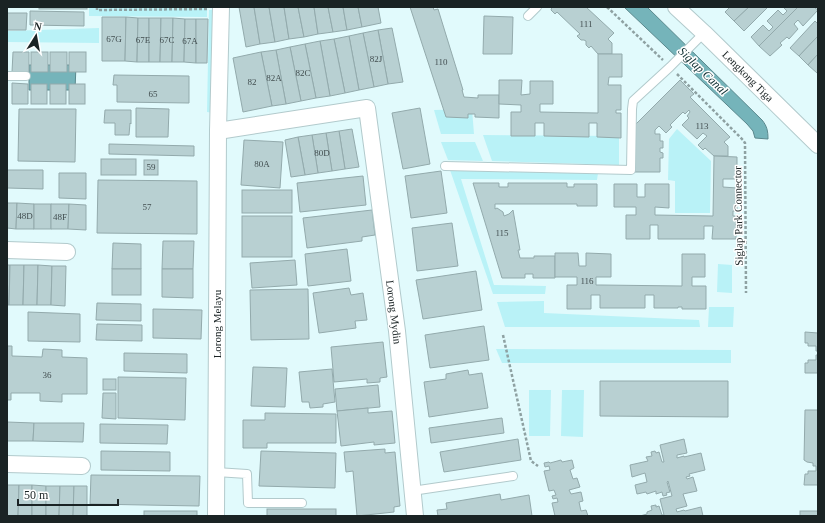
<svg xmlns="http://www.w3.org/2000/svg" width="825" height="523" font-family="Georgia,serif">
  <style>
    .green { fill: #b9f2f7 }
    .water { fill: #75b4ba; stroke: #5a888d }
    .building { fill: #b8d0d2; stroke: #93aaac }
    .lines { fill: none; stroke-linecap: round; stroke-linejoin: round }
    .service-casing { stroke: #b2cacc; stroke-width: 10 }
    .minor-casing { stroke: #b2cacc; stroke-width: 18 }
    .path { stroke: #8ea1a2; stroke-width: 2.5; stroke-dasharray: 3 2; stroke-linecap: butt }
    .service { stroke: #fff; stroke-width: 8 }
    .minor { stroke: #fff; stroke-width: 16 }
    .labels { text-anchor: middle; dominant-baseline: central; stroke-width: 3; stroke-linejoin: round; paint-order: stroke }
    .number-label { font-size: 9px; fill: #424e50 }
    .street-label { font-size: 11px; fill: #1a2324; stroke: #fff }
    .water-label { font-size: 12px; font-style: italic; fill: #0f3033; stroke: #fff }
  </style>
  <rect width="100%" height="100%" fill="#e1fafc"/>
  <g class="green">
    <path d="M89,7h118v10l-118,-1z"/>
    <path d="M209,10h8l-3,103 -7,-1z"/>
    <path d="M99,28v15l-92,-1v-11z"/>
    <path d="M472,109l2,25h-33l-7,-24z"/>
    <path d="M677,129l34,32 -1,52h-35v-32l-7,-1 1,-41z"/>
    <path d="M483,135l136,1v29l-127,-4z"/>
    <path d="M441,142h34l8,19 -35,-1z"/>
    <path d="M450,170l148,3 -1,7 -136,-1 33,106 52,1 -1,8h-52z"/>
    <path d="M718,264l14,1v28l-15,-1z"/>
    <path d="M544,301v12l155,7 1,7h-195l-8,-25z"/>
    <path d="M709,307h25l-1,20h-25z"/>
    <path d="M496,349l235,1v13h-229z"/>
    <path d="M529,390h22l-1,46h-21z"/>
    <path d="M562,390h22l-1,47 -22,-1z"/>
  </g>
  <g class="water">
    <path d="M624,7h23l115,113c5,6 6,11 6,19l-13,-1 -2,-7 -6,-7z"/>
    <path d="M29,65h47l-1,25h-46z"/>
  </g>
  <g class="building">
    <rect x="39" y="7" width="48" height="2"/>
    <path d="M239,7h15l6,37 -14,3z"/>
    <path d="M254,7h15l6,35 -15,2z"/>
    <path d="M269,7h15l5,32 -14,3z"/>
    <path d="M284,7h14l6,30 -15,2z"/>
    <path d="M298,7h16l4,27 -14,3z"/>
    <path d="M314,7h14l5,25 -15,2z"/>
    <path d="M328,7h15l4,23 -14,2z"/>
    <path d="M343,7h15l4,20 -15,3z"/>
    <path d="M358,7h20l3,16 -19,4z"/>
    <path d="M410,7h23l1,3 4,-1 25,81h-1l2,7 14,1v-3h21v23l-24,-1v-3h-7v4l-22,-1z"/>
    <path d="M552,7h34l28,26 -6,6 4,4v11h-14l-7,-8 -2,2 -3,-3v-4l-2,-1h-3l-4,-4 3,-2 -23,-22 -2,2 -4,-4z"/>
    <path d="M730,7h19l-15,14 -9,-9z"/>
    <path d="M749,7h19l-24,24 -10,-10z"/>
    <path d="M783,7h15l-39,39 -8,-9 12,-12 6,6 4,-4 -6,-6 11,-11 5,5 4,-4z"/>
    <path d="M798,7h18l-1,1 3,2 -15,16 -5,-6 -4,4 4,5 -9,10 -2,-2 -7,6 2,2 -12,11 -11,-10z"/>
    <path d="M30,11l54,1v14l-54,-1z"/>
    <path d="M7,13h20l-1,17h-19z"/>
    <path d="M484,16l29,1 -1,37h-29z"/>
    <path d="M102,17h24l-1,44h-23z"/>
    <path d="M126,17l12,1 -1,44 -12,-1z"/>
    <path d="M138,18h11v44h-12z"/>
    <path d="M149,18h12l-1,44h-11z"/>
    <path d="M161,18h12l-1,44h-12z"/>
    <path d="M173,18l12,1 -1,43h-12z"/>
    <path d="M185,19h11v44l-12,-1z"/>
    <path d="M196,19h12l-1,44h-11z"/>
    <path d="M815,21l3,3v12l-19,20 -9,-8z"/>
    <path d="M392,28l11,54 -15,2 -10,-54z"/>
    <path d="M378,30l10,54 -14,3 -11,-54z"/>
    <path d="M363,33l11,54 -15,3 -10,-54z"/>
    <path d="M349,36l10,54 -14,3 -11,-54z"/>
    <path d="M818,36v18l-10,11 -9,-9z"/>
    <path d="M334,39l11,54 -15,3 -10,-55z"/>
    <path d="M320,41l10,55 -14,2 -11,-54z"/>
    <path d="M305,44l11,54 -15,3 -11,-54z"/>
    <path d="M290,47l11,54 -15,3 -10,-54z"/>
    <path d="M276,50l10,54 -14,2 -11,-54z"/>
    <path d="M13,52h16v20h-17z"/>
    <rect x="31" y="52" width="17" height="20"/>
    <rect x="50" y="52" width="17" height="20"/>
    <rect x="69" y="52" width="17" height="20"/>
    <path d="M261,52l11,54 -29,6 -10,-54z"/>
    <path d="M598,54h24v23h-13l-1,8h13v25h-5v3h5v25l-24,-1v-14h-8v14l-45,-1v-13h-9v13h-24v-24h10v-7l-22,-1v-24h23l-1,15 9,-1v-13h23v23h-13v8l58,1z"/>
    <path d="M818,54v18l-1,1 -9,-8z"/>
    <path d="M114,75l75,1v27l-72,-1v-17h-4z"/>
    <path d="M680,80l14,14 -4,3 40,40 -6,5 4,4v10h-14l-9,-8 -2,2 -5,-5 9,-9 -4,-3 -6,6 -15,-14 7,-7 -2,-2 3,-4 -1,-2 -4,4 -2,-2 -13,13 2,2 -6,6 -7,-7 -4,4v4h5v7h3v7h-3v4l3,1v5h-3v14h-25v-47z"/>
    <path d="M12,83l16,1v20h-16z"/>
    <rect x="31" y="84" width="16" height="20"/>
    <rect x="50" y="84" width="16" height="20"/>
    <rect x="69" y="84" width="16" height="20"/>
    <path d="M136,108l33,1 -1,28h-32z"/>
    <path d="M420,108l10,56 -27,5 -11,-56z"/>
    <path d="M19,109h57l-1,53 -57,-1z"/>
    <path d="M105,110h26v14l-1,-1 -1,12h-14v-12h-11z"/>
    <path d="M352,129l7,38 -14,2 -6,-38z"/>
    <path d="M339,131l6,38 -13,2 -6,-38z"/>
    <path d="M326,133l6,38 -14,2 -6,-38z"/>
    <path d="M312,135l6,38 -13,2 -7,-38z"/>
    <path d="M298,137l7,38 -14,2 -6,-37z"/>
    <path d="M244,140l39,2 -3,46 -39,-3z"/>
    <path d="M109,144l85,2v10l-85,-2z"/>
    <path d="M714,156l23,1v22h-14v8l14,1v23h-4v5h3v23h-24l1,-13h-9v13h-46v-14h-8v14h-24v-24h10v-8h-22v-23h23v13h8v-13h24v24l-14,-1v8l58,1z"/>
    <rect x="101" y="159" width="35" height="16"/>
    <rect x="144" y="160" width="14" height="15"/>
    <path d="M7,170h36v19l-36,-1z"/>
    <path d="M441,171l6,42 -36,5 -6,-42z"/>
    <path d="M59,173h27v26l-27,-1z"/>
    <path d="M363,176l3,29 -66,7 -3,-29z"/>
    <path d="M98,180l99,1v53l-100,-1z"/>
    <path d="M473,183h26v4h9v-4h59v4h7v-3h23v22h-20v-2h-82v5l2,-1 6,4 1,4 5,-2 4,-4 7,40h-2l2,8h14v-2h21v22h-22v-4h-8v4h-23z"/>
    <rect x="242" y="190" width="50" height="23"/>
    <path d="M7,203h10l-1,26 -9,-1z"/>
    <path d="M17,203l17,1v25h-18z"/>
    <rect x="34" y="204" width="17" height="25"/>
    <path d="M51,204h18l-1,25h-17z"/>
    <path d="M69,204l17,1v25l-18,-1z"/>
    <path d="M372,210l3,25 -13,2v4l-55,7 -4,-30z"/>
    <rect x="242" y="216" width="50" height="41"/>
    <path d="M452,223l6,43 -41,5 -5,-43z"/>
    <path d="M163,241h31l-1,28h-31z"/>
    <path d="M113,243l28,1v25h-29z"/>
    <path d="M347,249l4,32 -43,5 -3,-32z"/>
    <path d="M555,253h23l1,13h7v-13l25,1v23h-15v8h5l81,1v-32h23v23h-13v9h14v23h-24v-2h-4v1h-24v-13h-9v13h-45v-13h-9v14h-24v-24h10v-8h-22z"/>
    <path d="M295,260l2,25 -45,3 -2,-25z"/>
    <path d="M7,265h3l-1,40h-2z"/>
    <path d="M10,265h14l-1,40h-14z"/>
    <path d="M24,265h14l-1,40h-14z"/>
    <path d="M38,265l14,1 -1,39h-14z"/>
    <path d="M52,266h14l-1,40 -14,-1z"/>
    <rect x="112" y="269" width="29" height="26"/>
    <path d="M162,269h31v29l-31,-1z"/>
    <path d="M476,271l6,39 -59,9 -7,-39z"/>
    <path d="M349,288l2,7 12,-2 4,27 -12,1 1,7 -37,5 -6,-40z"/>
    <path d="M308,289l1,50 -58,1 -1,-50z"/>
    <path d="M97,303l44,1v17l-45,-1z"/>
    <path d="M153,309l49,1 -1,29 -48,-1z"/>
    <path d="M28,312l52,2v28l-52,-1z"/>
    <path d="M97,324l45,1v16l-46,-1z"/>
    <path d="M484,326l5,34 -59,8 -5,-33z"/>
    <path d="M805,332l13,1v18h-2v-5h-8v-3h-3z"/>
    <path d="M383,342l4,35 -7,1v4l-13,1v-4l-33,3 -3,-35z"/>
    <path d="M7,346h5v10l30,1 1,-8 19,1v7l25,1v36h-25v8l-22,-1v-8h-29v7h-4z"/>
    <path d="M124,353l63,1v19l-63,-2z"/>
    <path d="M816,355h2v18h-13v-10h3v-3h8z"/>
    <path d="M253,367l34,1 -2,39 -34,-1z"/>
    <path d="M332,369l3,33 -12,2v3l-13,1 -1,-6h-7l-3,-30z"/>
    <path d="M468,370l1,5 13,-2 6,35 -59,9 -5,-35 22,-3v-5z"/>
    <path d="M118,377l68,1 -1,42 -67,-2z"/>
    <rect x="103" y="379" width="13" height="11"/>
    <path d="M600,381h128v36l-128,-1z"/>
    <path d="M378,385l2,22 -43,4 -2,-22z"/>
    <path d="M103,393h13v26l-14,-1z"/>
    <path d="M368,408v5l24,-2 3,32 -21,2v-3l-33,4 -4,-35z"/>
    <path d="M805,410h13v75h-14l1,-11h3v-3h8v-5h-3v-3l-6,-1 -3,-2z"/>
    <path d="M265,413l71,1v29h-69v5h-24v-28h22z"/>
    <path d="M502,418l2,15 -73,10 -2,-15z"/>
    <path d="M7,422l27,1 -1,18h-26z"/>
    <path d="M34,423h50l-1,19 -50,-1z"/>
    <path d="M100,424l68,1 -1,19 -67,-1z"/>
    <path d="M518,439l3,21 -77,12 -4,-20z"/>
    <path d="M684,439l3,14 -10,2v3l7,-2v1l17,-4 4,17 -16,4 1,2 -4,1 1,2 6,-2 4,14 -14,3 4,12 -11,3 1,3 7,-2 1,1 16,-4 2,9h-63l7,-2v-2l5,-2 -1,-4 5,-1v2l3,-1 3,9h2l-4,-16 12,-3 -4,-15 -1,1 3,10 -4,1 1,2 -4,1 -1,-4 -6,2v-3l-9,3 -1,-2 -9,2 -2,-9 12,-3 -2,-9 -13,4 -2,-12 18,-4 -2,-4 6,-1 -1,-4 4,-1 1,2 3,-1 3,10h2l-4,-17z"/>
    <path d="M385,449v4l10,-1 5,54 -6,1v5l-37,4 -4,-45 -7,1 -2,-20z"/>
    <path d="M101,451l69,1v19l-69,-1z"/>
    <path d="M261,451l75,2 -1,35 -76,-2z"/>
    <path d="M561,460l1,2 10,-2 2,8 -4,2 3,9 4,-1 3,9 -11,3 2,4 10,-2 2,9 -4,1 2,9 5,-1 2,6h-33l-3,-13 6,-1 -1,-4 -4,1 -1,-3 4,-1 -2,-5 -5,1 -5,-20 6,-1 -1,-4 -4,1 -1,-4 5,-1 1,1z"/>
    <path d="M91,475l109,1 -1,30 -109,-2z"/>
    <path d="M7,485h12l-1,31h-11z"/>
    <path d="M19,485h13v31h-14z"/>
    <path d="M32,485l14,1v30h-14z"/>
    <path d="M46,486h14l-1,30h-13z"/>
    <path d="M60,486h14l-1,30h-14z"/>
    <path d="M74,486h13v30h-14z"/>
    <path d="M500,494l1,6 28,-5 3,21h-94l-1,-6 10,-1 -1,-6z"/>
    <rect x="267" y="509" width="69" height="7"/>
    <rect x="144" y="511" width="53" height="5"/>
    <rect x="800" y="511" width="18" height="5"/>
  </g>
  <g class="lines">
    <defs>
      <g id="service">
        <path d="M528,16l9,-9"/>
        <path d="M7,76h19"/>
        <path d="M445,166l186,4 1,-61 1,-8 37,-34 34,-34"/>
        <path d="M216,472l31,2 1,29h54"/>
        <path d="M412,491l101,-15"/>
      </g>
      <g id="minor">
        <path d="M676,7l28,26 114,112"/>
        <path d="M218,131l149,-23 30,223 18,185"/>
        <path d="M7,250l60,2"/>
        <path d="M7,464l75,2"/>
        <path d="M216,516l2,-385 3,-124"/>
      </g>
    </defs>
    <use href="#service" class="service-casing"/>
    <use href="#minor" class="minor-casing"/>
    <g class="path">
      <path d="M97,7v3l110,-1"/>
      <path d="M607,7l56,53"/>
      <path d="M677,74l66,66 2,3 1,150"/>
      <path d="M503,335l28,126 7,5"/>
    </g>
    <use href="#service" class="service"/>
    <use href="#minor" class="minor"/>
  </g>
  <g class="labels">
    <g class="number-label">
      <text x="586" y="24">111</text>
      <text x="114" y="39">67G</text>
      <text x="143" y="40">67E</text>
      <text x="167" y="40">67C</text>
      <text x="190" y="41">67A</text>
      <text x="376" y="59">82J</text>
      <text x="441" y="62">110</text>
      <text x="303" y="73">82C</text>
      <text x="274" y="78">82A</text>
      <text x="252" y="82">82</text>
      <text x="153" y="94">65</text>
      <text x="702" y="126">113</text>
      <text x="322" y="153">80D</text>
      <text x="262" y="164">80A</text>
      <text x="151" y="167">59</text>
      <text x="147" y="207">57</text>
      <text x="25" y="216">48D</text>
      <text x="60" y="217">48F</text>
      <text x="502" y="233">115</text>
      <text x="587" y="281">116</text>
      <text x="47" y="375">36</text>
    </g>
    <g class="street-label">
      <text transform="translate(748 76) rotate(45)">Lengkong Tiga</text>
      <text transform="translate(738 216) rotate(-91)">Siglap Park Connector</text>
      <text transform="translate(394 312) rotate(83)">Lorong Mydin</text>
      <text transform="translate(217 324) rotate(-90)">Lorong Melayu</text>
    </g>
    <g class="water-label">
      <text transform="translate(703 71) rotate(44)">Siglap Canal</text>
    </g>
  </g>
  <rect width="825" height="523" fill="none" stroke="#1a2324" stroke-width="16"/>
  <g transform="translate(36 36) rotate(11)" stroke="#ffffff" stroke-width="3" paint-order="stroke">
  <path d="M0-3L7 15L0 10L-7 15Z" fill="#1a2324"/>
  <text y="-6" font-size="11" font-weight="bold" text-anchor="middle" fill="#1a2324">N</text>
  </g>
  <path d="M18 499v6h100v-6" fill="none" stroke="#1a2324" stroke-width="2"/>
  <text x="24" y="499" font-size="12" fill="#1a2324" stroke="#ffffff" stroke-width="3" paint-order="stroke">50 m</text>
</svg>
